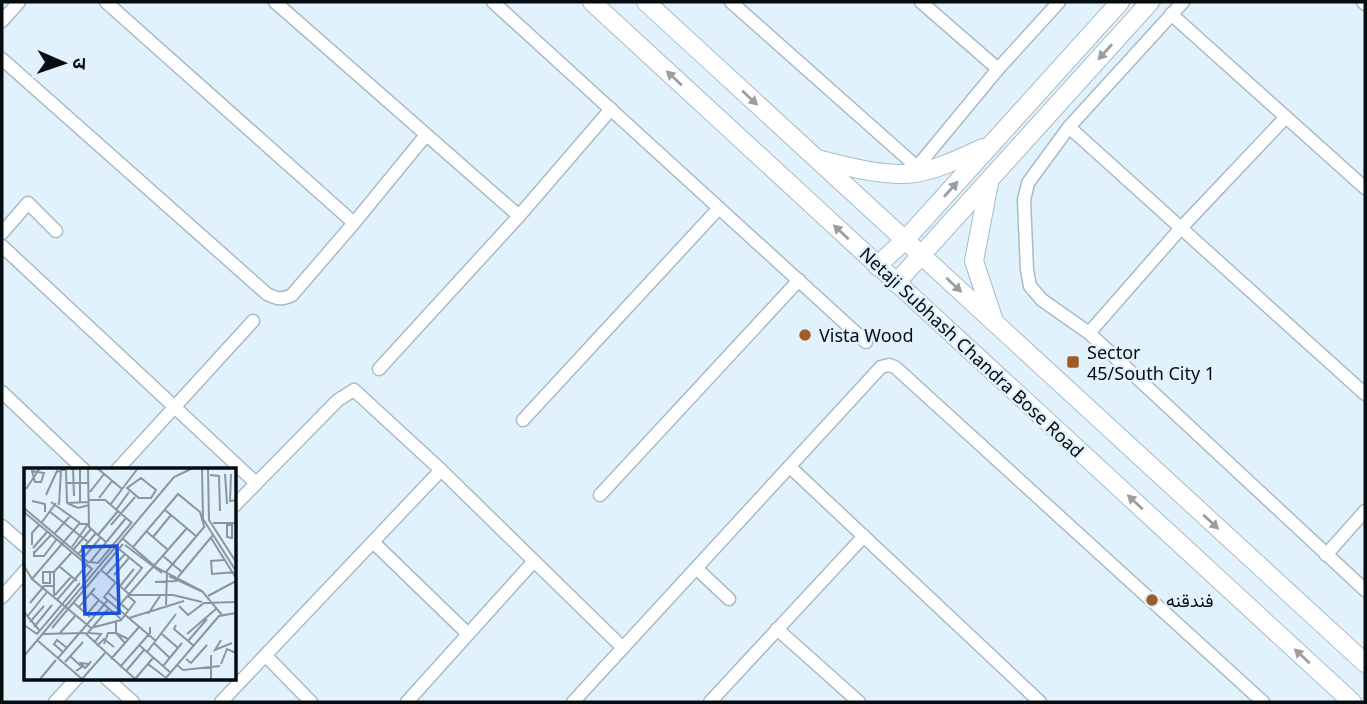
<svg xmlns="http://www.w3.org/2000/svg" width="1367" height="704" font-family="'Noto Sans',Vazirmatn,'Noto Sans Devanagari',sans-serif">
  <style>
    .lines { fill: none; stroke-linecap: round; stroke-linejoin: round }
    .street-casing { stroke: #a7bbc8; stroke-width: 15 }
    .secondary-casing { stroke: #a7bbc8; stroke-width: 20 }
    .street { stroke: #fff; stroke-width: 12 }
    .secondary { stroke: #fff; stroke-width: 18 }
    .oneway { fill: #9b9ea0 }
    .poi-dot { fill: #9e5d28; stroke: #e2f2fd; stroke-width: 2.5 }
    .labels { text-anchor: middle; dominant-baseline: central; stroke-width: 5; stroke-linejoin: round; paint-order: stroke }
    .poi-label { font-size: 18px; fill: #060d11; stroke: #e2f2fd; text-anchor: start }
    .street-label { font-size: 18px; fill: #060d11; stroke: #e2f2fd }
    .inset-road { fill: none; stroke: #8a969f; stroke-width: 2 }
    .view { fill: #1d4ed8; fill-opacity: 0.15; stroke: #1d4ed8; stroke-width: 3.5 }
    .inset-edge { fill: none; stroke: #060d11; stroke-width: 3.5 }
  </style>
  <rect width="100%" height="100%" fill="#e2f2fd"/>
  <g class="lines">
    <defs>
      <g id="street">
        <path d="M106,2l248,221"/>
        <path d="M275,2l244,214"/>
        <path d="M493,2l373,340"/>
        <path d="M731,2l186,165 81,-98 61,-67"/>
        <path d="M921,2l77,67"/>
        <path d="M1363,2l2,2"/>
        <path d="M1171,14l194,174"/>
        <path d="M2,21l17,-19"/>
        <path d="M2,59l265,235c10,5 15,6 25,1l62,-72 72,-88"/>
        <path d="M1069,127l114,-125"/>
        <path d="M2,233l26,-30 28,28"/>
        <path d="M2,246l254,237"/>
        <path d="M1089,333l92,-105 105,-111"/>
        <path d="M379,369l140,-153 92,-107"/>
        <path d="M2,392l82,78"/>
        <path d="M1365,394l-296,-267 -41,56 -4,17 3,70 3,16 12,14 47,33 276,257"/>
        <path d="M523,420l196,-212"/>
        <path d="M790,467l250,235"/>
        <path d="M117,470l136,-149"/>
        <path d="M600,495l199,-215"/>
        <path d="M234,506l104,-106 16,-10 87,80 182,178"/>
        <path d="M2,526l24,21"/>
        <path d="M373,542l95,92"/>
        <path d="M1326,555l39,-44"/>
        <path d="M696,568l33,31"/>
        <path d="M2,597l24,-27"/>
        <path d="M777,629l82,73"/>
        <path d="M267,657l44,45"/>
        <path d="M106,678l27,24"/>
        <path d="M55,702l22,-24"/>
        <path d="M221,702l220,-232"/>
        <path d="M407,702l127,-141"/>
        <path d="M573,702l308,-335 8,-2 6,2 368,335"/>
        <path d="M710,702l154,-166"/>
      </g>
      <g id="secondary">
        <path d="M592,2l760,700"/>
        <path d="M646,2l719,661"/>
        <path d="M821,160c27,7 66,17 94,13 24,-4 46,-15 68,-25"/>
        <path d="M989,183l-15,78 19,57"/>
        <path d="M877,266l28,-26 215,-238"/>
        <path d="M896,283l254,-281"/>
      </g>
    </defs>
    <use href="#street" class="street-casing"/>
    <use href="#secondary" class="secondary-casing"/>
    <use href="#street" class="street"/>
    <use href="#secondary" class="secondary"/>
  </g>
  <defs><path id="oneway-solid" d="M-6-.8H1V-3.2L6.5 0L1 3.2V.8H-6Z" transform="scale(1.75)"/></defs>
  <g class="oneway">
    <use href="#oneway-solid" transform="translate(1105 52) rotate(132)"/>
    <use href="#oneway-solid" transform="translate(674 78) rotate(-137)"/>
    <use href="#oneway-solid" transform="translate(750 98) rotate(43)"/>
    <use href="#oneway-solid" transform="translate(951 189) rotate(-48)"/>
    <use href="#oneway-solid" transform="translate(841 232) rotate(-137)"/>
    <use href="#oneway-solid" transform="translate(954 285) rotate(43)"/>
    <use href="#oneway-solid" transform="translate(1135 502) rotate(-137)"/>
    <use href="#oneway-solid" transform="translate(1211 522) rotate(43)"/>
    <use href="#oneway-solid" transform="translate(1302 656) rotate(-137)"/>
  </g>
  <g class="poi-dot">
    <circle cx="805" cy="335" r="7"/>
    <rect x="1066" y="355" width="14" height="14" rx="3.5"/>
    <circle cx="1152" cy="600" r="7"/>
  </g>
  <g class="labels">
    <g class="poi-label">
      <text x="819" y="335">Vista Wood</text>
      <text x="1087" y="352">Sector<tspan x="1087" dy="21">45/South City 1</tspan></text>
      <text x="1166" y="600">فندقنه</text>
    </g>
    <g class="street-label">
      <text transform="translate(972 352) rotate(43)">Netaji Subhash Chandra Bose Road</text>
    </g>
  </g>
  <g transform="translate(24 468)">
    <rect width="212" height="212" fill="#e2f2fd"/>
    <path class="inset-road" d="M49,0l1,28M56,0v34M64,0l1,59 17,15M73,0l25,21M178,0l1,51 33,52M184,0l1,52 27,42M42,2l1,33M8,3l12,2 -3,9h-6zM201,6l2,30M207,6l-1,27 6,-1M186,7l9,1 1,35M117,10l15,12 -5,8h-12l-12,-10zM42,15h22M2,21l14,-21M66,24l14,-18M22,27l11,-24 4,1M75,30l13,-17M65,32h16l27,23M8,33l13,3v8M27,34l29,21M43,35l11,5 11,-3M43,35l22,-1M35,37l2,-35h5M86,37l28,-37M0,40l65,55M92,42l13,-18M141,42l31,26M25,43l39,31M0,44l68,57 -9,11M102,50l-36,44 8,1 34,-41M18,54l14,-19M189,55h23M87,57l24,-28M122,63l22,19M31,65l16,-18M74,67l20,-24M129,69l18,-22M98,70l35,30 45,23 20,24M187,70l25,40M208,70l-5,-1v-12h5v14M99,76l-22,26 28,24M8,77v-12l7,-8M101,77l37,28M48,79l16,-23M109,79l45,-53 22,18 4,14M9,80l14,-16M50,81l17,-20M95,81l23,19 -17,21M10,83v5h10l12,-16M10,85l17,-18M55,85l17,-20M139,88l19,16M60,89l17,-20M200,92l-13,1 1,13 24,-2M0,98l8,13 59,49M36,99l17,14M26,104v11h-7v-11h11M142,104l39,-46M82,107l19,-21M90,107l15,-17M145,108l34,16M154,109l35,-42M8,111l47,-55h10M92,114l-12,15 52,44M131,114l22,-1M96,118l14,-17M83,124l21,18M31,127l16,-18M105,127h44l29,7M30,128v-24l18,-20M184,128l28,-15M33,132l30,-35M76,133l21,18M6,135l14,-17h10M50,135l16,14M142,137l1,-32M155,138l9,9 16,-12 32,-1M55,139l16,-19M93,140l70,-80M0,144l16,19M63,146l12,-14 -8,-7M124,146l12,-18M3,149l20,-25M105,150l55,-17M92,153v12l12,6M6,154l14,-16M0,157l13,9 43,-51M152,157l-2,4 20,17M10,159l18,-22M28,160l48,-57M67,160l30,-8 14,-18 -7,-6M65,165l12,1 -7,9M19,166l42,-1 50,46M35,166l17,-19M138,166l16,14M163,166l29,-25M62,167l23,-27M13,172l45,39M197,172l-6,10 17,-7M164,173l19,-22M130,175l16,15M80,176l4,-11h8l9,10M115,177l32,28M73,178l7,-7 10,8M39,184l-9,-8 3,-4 10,8M123,184l29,-38M0,188l150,-179 19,-9M46,188l12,11 -6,4M34,190l50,-58M87,191l28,-32M162,191l5,4 16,-18M41,194l18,-20M65,196l-8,-1 4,5 4,-4 2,-3M124,196l17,13M197,196l6,-15 9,4M153,197l6,5 37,-4M139,198l19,-23M96,199l30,-34v-6M102,203l18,-21M16,211l16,-19M58,211l23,-26M111,211l18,-21M141,211l54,-63 17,-3M187,211v-24"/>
    <path class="view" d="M93,78l2,67 -34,1 -2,-67z"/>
    <rect width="212" height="212" class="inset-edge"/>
  </g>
  <rect width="1367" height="704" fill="none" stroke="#060d11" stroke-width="7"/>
  <g transform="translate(63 63) rotate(92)" stroke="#e2f2fd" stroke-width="5" paint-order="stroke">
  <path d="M0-5L12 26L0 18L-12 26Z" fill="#060d11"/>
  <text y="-10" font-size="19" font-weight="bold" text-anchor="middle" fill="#060d11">उ</text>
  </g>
</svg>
